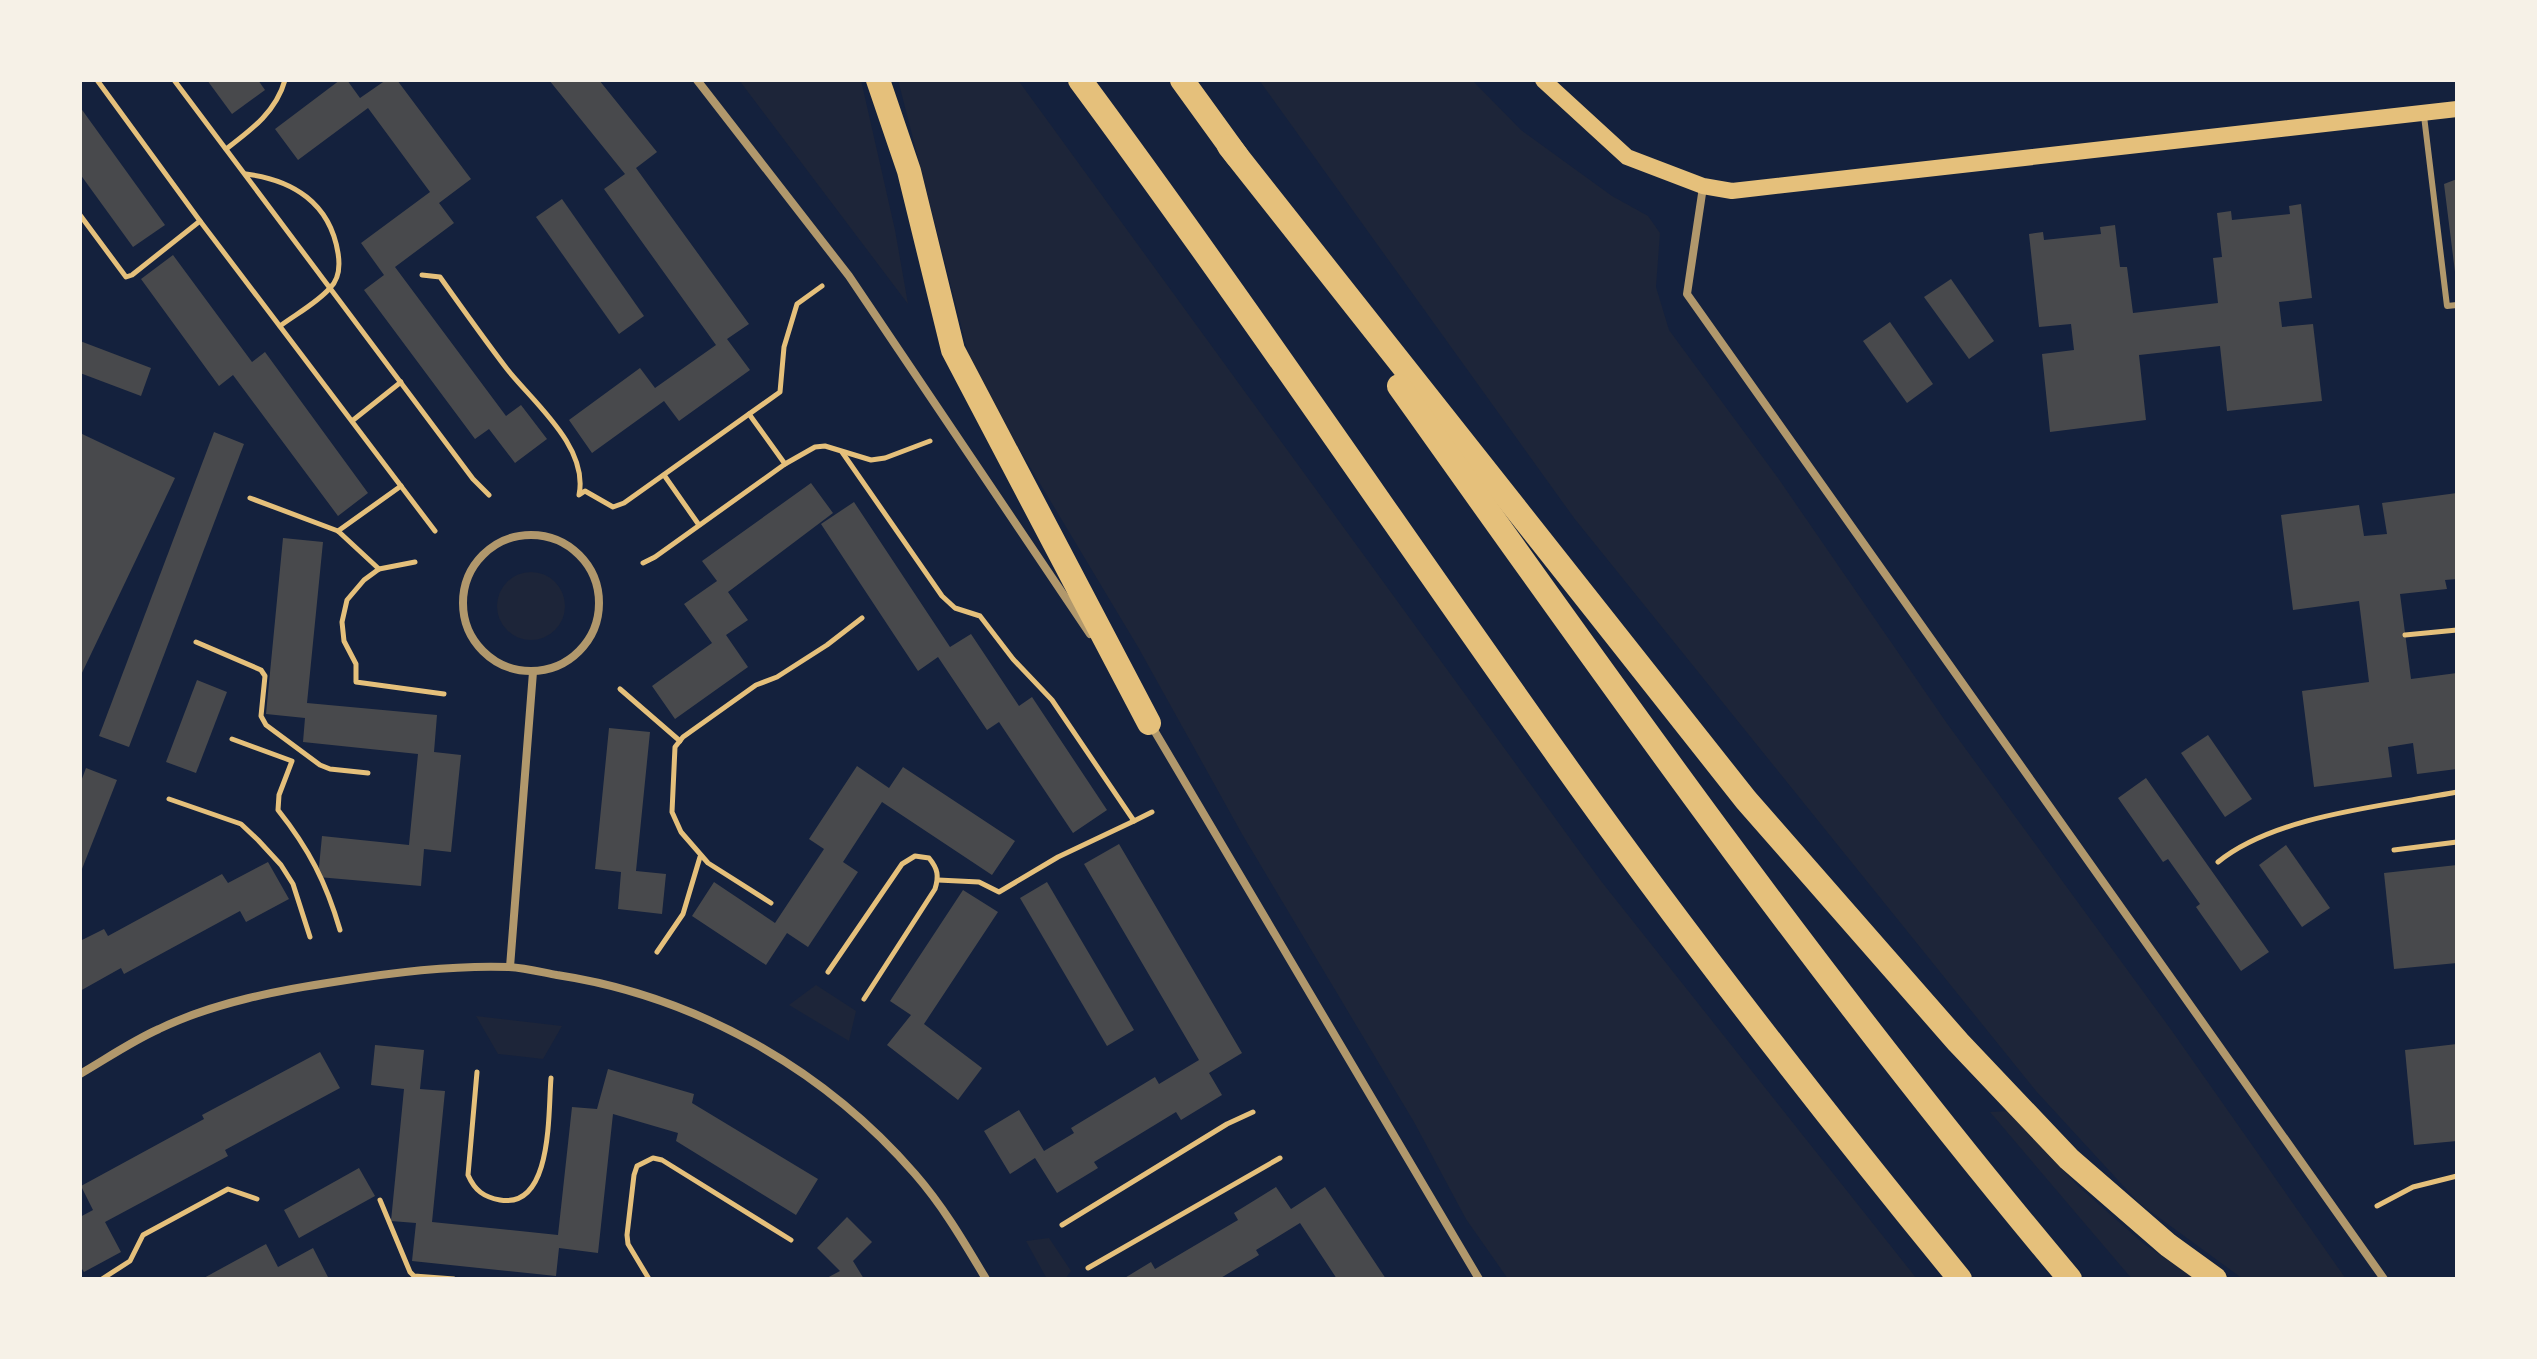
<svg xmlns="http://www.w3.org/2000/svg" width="2537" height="1359" font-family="Poppins,sans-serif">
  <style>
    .green { fill: #1d2539 }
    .building { fill: #48494c }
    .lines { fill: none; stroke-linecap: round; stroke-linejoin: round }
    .path { stroke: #e5c07b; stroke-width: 5 }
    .service { stroke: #b1986c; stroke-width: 6 }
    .minor { stroke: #b1986c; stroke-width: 8 }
    .secondary { stroke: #e5c07b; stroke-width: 16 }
    .motorway { stroke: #e5c07b; stroke-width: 24 }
  </style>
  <rect width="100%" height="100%" fill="#14213d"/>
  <g class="green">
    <path d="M739,80h122l34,150 13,74z"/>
    <path d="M898,80h120l583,801 316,398h-409l-42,-60 -52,-97 -172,-288 -104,-187 -165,-275z"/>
    <path d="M1259,80h213l49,50 91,66 36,20 12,17 -4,54 13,43 109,148 168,244 226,309 174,248h-103l-104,-76 -103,-112 -462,-573z"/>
    <circle cx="531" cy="606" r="34"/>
    <path d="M816,985l40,26 -7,30 -60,-36z"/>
    <path d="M476,1016l86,10 -19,33 -45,-5z"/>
    <path d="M2008,1111l70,75 66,58 52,35h-64l-142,-167z"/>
    <path d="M1049,1238l22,33 -6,8h-18l-21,-38z"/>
  </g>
  <g class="building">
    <path d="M207,80h51l7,10 -33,24z"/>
    <path d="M340,80h7l13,18 26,-18h11l74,99 -32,24 15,20 -59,44 111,149 15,-11 26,34 -32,24 -26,-34 -14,10 -111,-149 20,-15 -23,-32 69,-51 -62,-84 -70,52 -23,-31z"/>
    <path d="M549,80h50l58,72 -21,16 113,156 -22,15 23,31 -71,51 -15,-20 -72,52 -23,-33 71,-52 15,20 61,-43 -112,-156 21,-15z"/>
    <path d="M80,107l85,118 -32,22 -53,-73z"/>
    <path d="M2457,179v93h-2l-11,-88z"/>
    <path d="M562,199l82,117 -25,18 -83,-117z"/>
    <path d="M2301,204l11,94 -33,4 3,25 31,-3 9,77 -95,10 -7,-65 -81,9 7,65 -96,12 -8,-78 32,-4 -3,-26 -32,3 -10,-93 14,-2 1,8 57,-6 -1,-7 15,-2 5,42h7l6,46 85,-10 -5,-45 9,-1 -5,-44 14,-2 1,9 58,-6 -1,-8z"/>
    <path d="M173,255l79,107 13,-10 103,141 -30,23 -105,-141 -14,11 -78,-107z"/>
    <path d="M1951,279l43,62 -25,18 -45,-62z"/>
    <path d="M1890,322l43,62 -26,19 -44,-62z"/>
    <path d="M80,341l71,27 -10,28 -61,-23z"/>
    <path d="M214,432l30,12 -115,303 -30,-11z"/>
    <path d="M80,433l95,45 -95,199z"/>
    <path d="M811,483l22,30 -105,79 20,28 -22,15 22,32 -73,52 -23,-33 60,-43 -28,-39 33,-23 -15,-20z"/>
    <path d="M2457,493v86l-12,1 2,9 -47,5 11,85 46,-6v96l-40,5 -4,-31 -25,4 4,30 -78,10 -12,-96 67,-9 -10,-81 -66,9 -12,-95 78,-10 5,31 23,-2 -5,-31z"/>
    <path d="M854,502l96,145 21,-13 48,72 13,-9 75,113 -34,23 -74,-111 -12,8 -49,-73 -20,14 -97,-147z"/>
    <path d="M283,538l40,4 -16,161 130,12 -3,37 27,3 -10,97 -27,-3 -3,37 -103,-9 4,-41 87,9 9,-91 -115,-12 2,-24 -39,-4z"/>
    <path d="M197,680l30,12 -31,81 -30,-11z"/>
    <path d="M609,728l41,4 -14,139 30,3 -4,40 -44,-5 3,-37 -26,-3z"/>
    <path d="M2208,735l44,64 -27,18 -44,-64z"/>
    <path d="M857,766l32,22 14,-21 112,74 -23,34 -110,-73 -39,60 15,10 -50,75 -21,-14 -21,32 -74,-49 22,-34 61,41 49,-74 -15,-10z"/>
    <path d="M86,768l31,12 -37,94v-90z"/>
    <path d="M2146,778l123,174 -28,19 -45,-64 4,-3 -32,-45 -5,3 -45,-64z"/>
    <path d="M1119,844l123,209 -33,20 13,22 -41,25 -5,-8 -82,50 4,6 -41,25 -22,-35 -25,16 -26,-43 35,-21 25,41 30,-18 -3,-5 84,-51 4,7 40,-24 -115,-196z"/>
    <path d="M2286,845l44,63 -28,19 -43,-62z"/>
    <path d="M268,862l21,37 -43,23 -6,-11 -116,63 -3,-6 -41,23v-50l24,-12 4,7 114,-62 6,9z"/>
    <path d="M2457,865v98l-63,6 -10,-96z"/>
    <path d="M1047,882l87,148 -27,16 -87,-148z"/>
    <path d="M963,890l35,22 -74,112 58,44 -24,32 -71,-55 24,-30 -21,-14z"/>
    <path d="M2457,1044v97l-43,4 -9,-95z"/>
    <path d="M375,1045l49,5 -4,39 25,2 -13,131 126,13 14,-128 25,2 11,-40 86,25 -2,9 126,76 -22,36 -120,-74 2,-8 -65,-19 -15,139 -39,-5 -3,28 -144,-15 4,-38 -25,-2 13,-132 -33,-4z"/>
    <path d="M320,1052l20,36 -115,62 3,6 -123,66 16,30 -37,20 -4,-6v-49l13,-7 -12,-24 123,-67 -2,-4z"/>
    <path d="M359,1168l16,28 -76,42 -15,-28z"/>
    <path d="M1276,1187l15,22 34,-22 61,92h-49l-37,-56 -44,27 3,5 -40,24h-96l28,-17 4,7 83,-49 -4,-7z"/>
    <path d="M847,1217l25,25 -19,19 11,18h-39l15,-8 -23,-23z"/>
    <path d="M266,1244l12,23 35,-19 16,31h-127z"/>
  </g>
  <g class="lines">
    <g class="path">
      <path d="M97,80l103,141 235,310"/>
      <path d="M174,80l299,399 16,16"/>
      <path d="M226,149c25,-19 50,-37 59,-69"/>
      <path d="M246,174c47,6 84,29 92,79 2,12 1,26 -8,35 -13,15 -34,26 -50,38"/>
      <path d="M80,215l46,62 6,-2 68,-54"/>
      <path d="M422,275l18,2c22,31 44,62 67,92 26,33 82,78 72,126l6,-4 28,16 11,-4 156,-111 4,-45 13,-43 25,-18"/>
      <path d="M749,414l36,50"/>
      <path d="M352,421l49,-39"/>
      <path d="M842,452l100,144 13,12 25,8 33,43 39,41 82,121 18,-9"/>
      <path d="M664,475l35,50"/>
      <path d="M250,498l88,33 41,38"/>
      <path d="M338,531l63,-45"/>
      <path d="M415,562l-36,7 -15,11 -17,20 -5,22 2,19 12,23v18l88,12"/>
      <path d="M643,563l12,-6 130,-93 30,-17 10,-1 46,14 14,-2 45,-17"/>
      <path d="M2405,635l52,-5"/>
      <path d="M196,642l65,28 4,6 -4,40 5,9 54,40 10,4 38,4"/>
      <path d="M620,689l60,52"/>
      <path d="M232,739l60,22 -13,34 -1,15c31,39 48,72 62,120"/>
      <path d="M169,799l72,25 17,16 23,25 12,19 17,53"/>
      <path d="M2394,850l63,-8"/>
      <path d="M2218,862c58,-47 167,-56 239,-70"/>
      <path d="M938,880l41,2 20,10 59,-35 76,-36"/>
      <path d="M771,903l-63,-40 -27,-31 -9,-20 3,-65 8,-10 73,-52 21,-8 50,-32 35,-27"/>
      <path d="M657,952l26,-38 17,-57"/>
      <path d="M828,972l74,-108 13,-8 14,2c9,11 10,18 6,31l-71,110"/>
      <path d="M477,1072l-9,103c7,16 16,22 32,25 53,9 48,-88 51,-122"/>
      <path d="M380,1200l30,72 4,4 40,3"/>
      <path d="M2377,1206l36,-19 44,-11"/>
      <path d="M1062,1225l165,-101 26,-12"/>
      <path d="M1088,1268l192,-110"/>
      <path d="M102,1279l28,-18 13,-26 85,-46 29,10"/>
      <path d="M649,1279l-21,-35 -1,-9 7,-60 3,-9 16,-8 9,2 129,80"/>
    </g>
    <path class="service" d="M2424,116l23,190 10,-1"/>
    <g class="minor">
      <path d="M697,80l152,196 241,358"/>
      <path d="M1703,187l-16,107 697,985"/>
      <circle cx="531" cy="603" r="68"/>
      <path d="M1151,725l328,554"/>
      <path d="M510,967l23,-295"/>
      <path d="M80,1074c26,-15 52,-33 79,-45 56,-27 121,-39 181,-48 55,-9 113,-16 169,-14 16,1 32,5 48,8 138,21 266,93 358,199 28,32 49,68 71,105"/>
    </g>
    <path class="secondary" d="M1543,80l84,77 76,29 29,5 725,-82"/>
    <g class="motorway">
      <path d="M878,80l31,91 44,179 196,373"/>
      <path d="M1080,80c164,222 319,452 479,677 127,179 262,352 401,522"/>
      <path d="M1182,80l55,76"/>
      <path d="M1229,146l517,654 212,242 111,117 99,86 47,34"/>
      <path d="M1399,386c216,304 431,608 671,893"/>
    </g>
  </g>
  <rect width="2537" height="1359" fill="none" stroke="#f6f1e7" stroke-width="164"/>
</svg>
